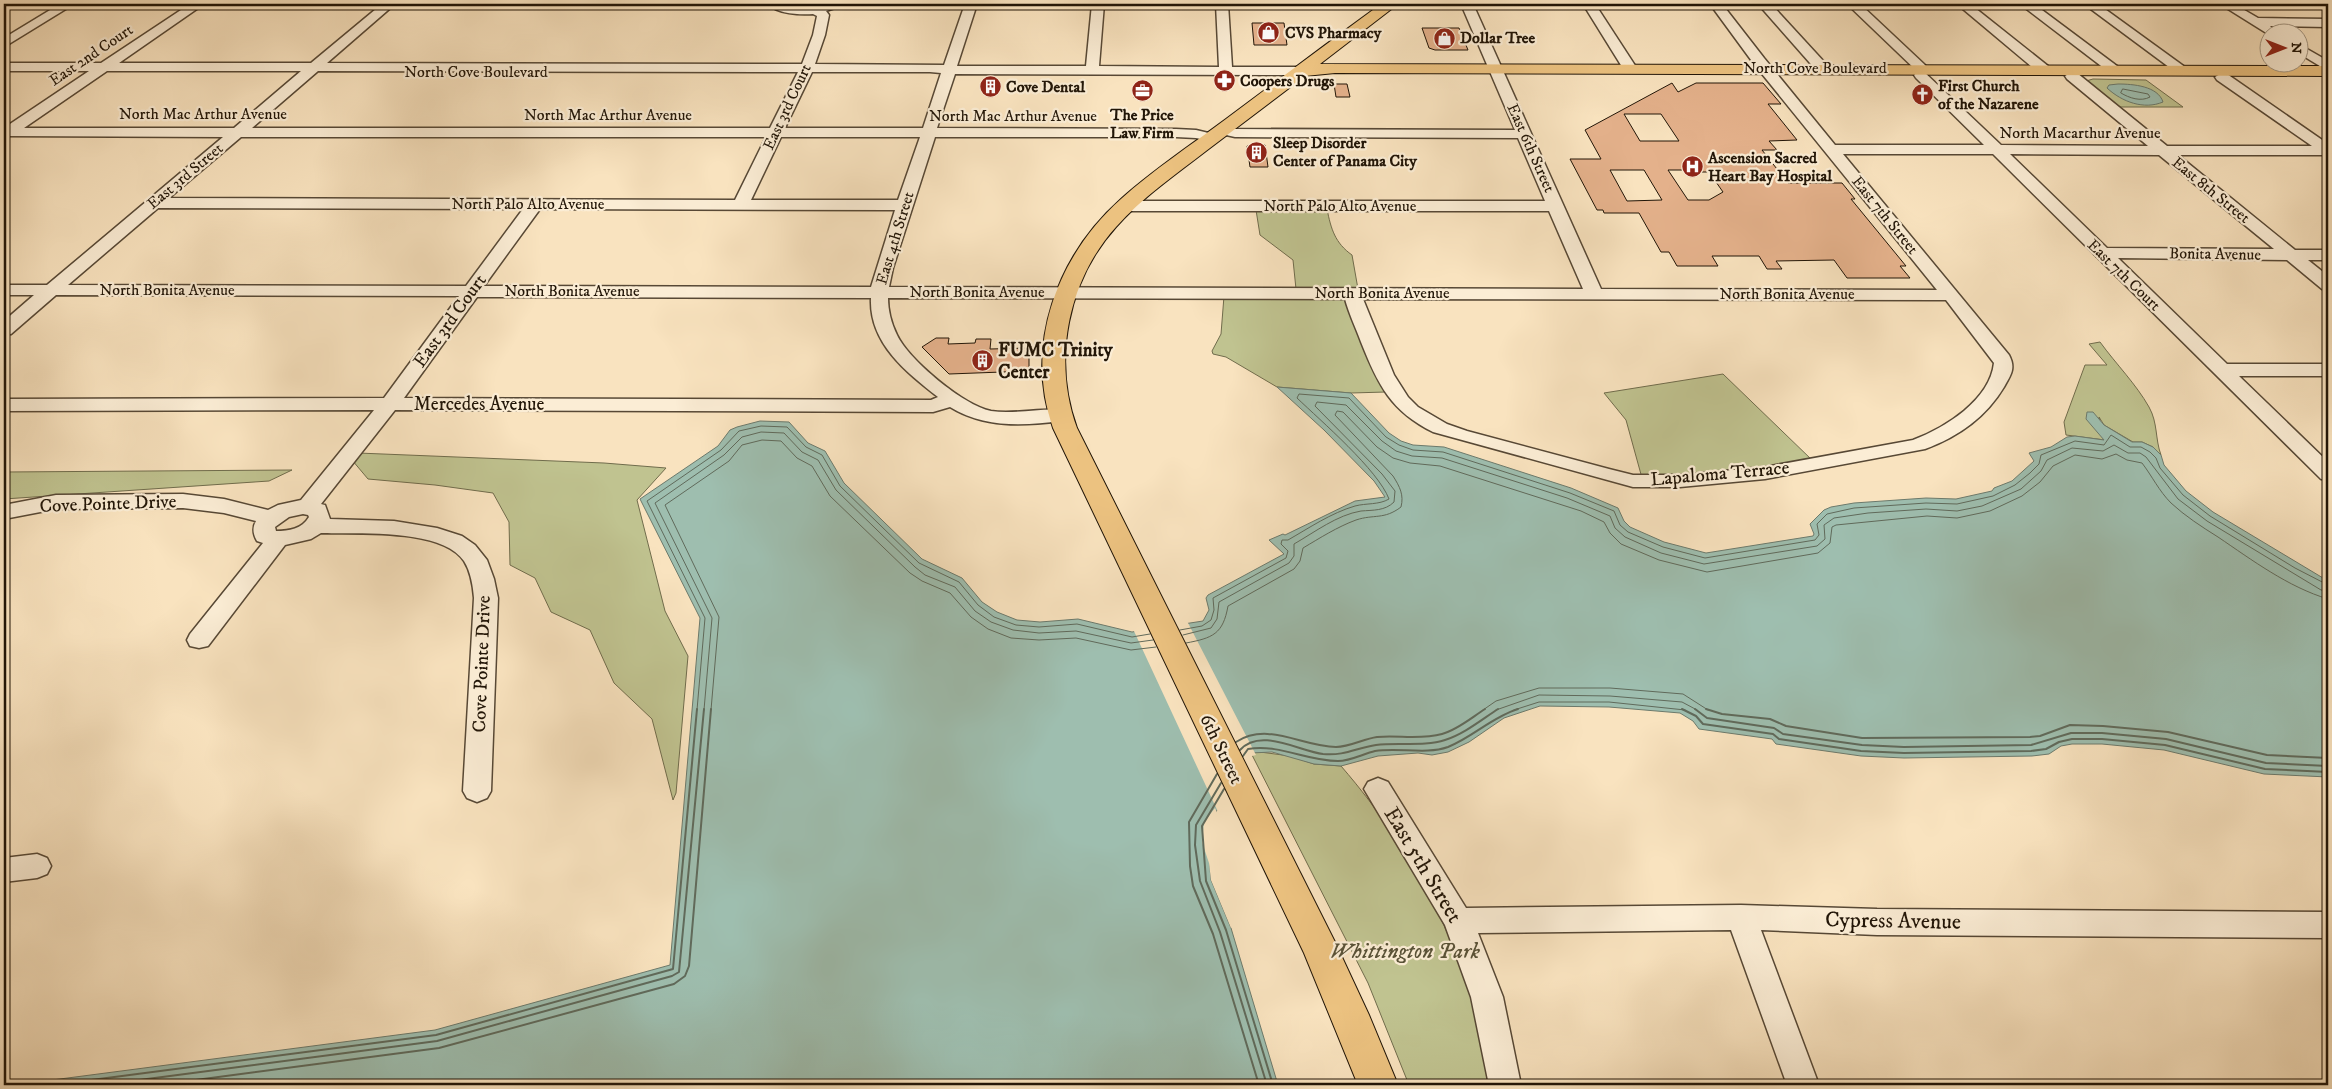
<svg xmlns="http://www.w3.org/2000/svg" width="2332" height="1089" font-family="'IM FELL DW Pica',serif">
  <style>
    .green { fill: #c0c390; stroke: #706c4c }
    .water { fill: #9ebeaf; stroke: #6c7a6c }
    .pier { fill: #f9e3bf }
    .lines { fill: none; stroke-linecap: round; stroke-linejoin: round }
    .shore-far1 { stroke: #606a5b; stroke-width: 1 }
    .shore { stroke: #606a5b; stroke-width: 2 }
    .building { fill: #e4b18b; stroke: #211507; fill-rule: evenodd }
    .minor-casing { stroke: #574835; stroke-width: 3 }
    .major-casing { stroke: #211507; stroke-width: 2 }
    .minor { fill: #fbedd5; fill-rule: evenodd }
    .major { fill: #ecc280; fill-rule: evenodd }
    .labels { text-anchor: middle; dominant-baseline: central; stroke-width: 4.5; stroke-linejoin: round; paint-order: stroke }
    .far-poi-label { font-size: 16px; font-weight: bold; fill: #211507; stroke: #fbedd5; text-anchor: start }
    .far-street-label { font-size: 16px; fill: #211507; stroke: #fbedd5 }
    .street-label { font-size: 19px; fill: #211507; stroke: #fbedd5 }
    .poi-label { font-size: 19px; font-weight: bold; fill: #211507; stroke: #fbedd5; text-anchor: start }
    .near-street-label { font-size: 22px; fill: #211507; stroke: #fbedd5 }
    .near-park-label { font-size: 22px; font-style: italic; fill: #595237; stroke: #fbedd5 }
  </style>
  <rect width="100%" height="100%" fill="#f9e3bf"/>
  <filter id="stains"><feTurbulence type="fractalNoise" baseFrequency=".004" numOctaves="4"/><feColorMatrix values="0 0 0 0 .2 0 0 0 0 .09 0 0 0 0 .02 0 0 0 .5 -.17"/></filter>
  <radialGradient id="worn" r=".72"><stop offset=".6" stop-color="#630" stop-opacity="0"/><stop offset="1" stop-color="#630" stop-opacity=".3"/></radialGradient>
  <g class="green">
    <path d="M2093,79l53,1 37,27h-69l-28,-26z"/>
    <path d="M1327,209c4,20 8,34 25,46l6,34h-62l-3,-29 -33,-25 -4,-25z"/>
    <path d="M1224,296l122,3 40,93 -35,1 -74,-6 -51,-30 -13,-3 -1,-3 9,-17z"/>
    <path d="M2100,342c16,22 36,42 49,65 9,16 6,32 12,48l-8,-8 -11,-5h-9l-29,-17 -5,-8 6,23 -39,-5 -2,-13 21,-57h22l-18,-21z"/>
    <path d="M1723,374l89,86 -42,8 -128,10 -16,-58 -22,-27z"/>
    <path d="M358,453l246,10 62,5 -29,32 28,111 23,45 -12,137 -3,7 -21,-81 -38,-36 -24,-53 -39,-18 -16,-34 -25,-13 -1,-43 -16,-29 -58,-8 -67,-6 -16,-19z"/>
    <path d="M292,470l-23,11 -265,18v-27z"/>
    <path d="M1260,752l30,4 24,8 27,2c78,90 134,200 148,319h-80l-41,-102 -117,-230z"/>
  </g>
  <g class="water">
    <path d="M2118,84c15,0 40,2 45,18 -19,8 -41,0 -56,-14l2,-3z"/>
    <path d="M1277,387l74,6 38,40 12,8 12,4 31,2 127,41 47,20 6,13 6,6 34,15 42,11 107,-17 1,-2 -4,-10 14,-14 7,-3 23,-4 72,-5 30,1 36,-8 2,-3 18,-7 22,-20 -5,-8 22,-6 16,-10 8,-1 29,4 -18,-21 1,-7h6l11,13 28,17h10l11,5 8,8 3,10 22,26 27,21 115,69v196l-64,-3 -100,-24 -62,-6h-30l-11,2 -12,8 -17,2 -128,2 -43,-2 -85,-12 -4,-5 -73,-10 -6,-8 -13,-8 -71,-6 -69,-1 -36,12 -35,24 -21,10 -16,3 -14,-2 -40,3 -37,10 -27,-2 -42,-12 -21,1 -44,74 4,53 20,48 47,157h-1264l421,-55 235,-65 30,-347 -60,-119 78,-53 12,-16 7,-3 23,-6 29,1 19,21 17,8 19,32 78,76 40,19 20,24 15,10 20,8 23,2 38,-3 54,13 71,-11 6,-11 -3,-12 2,-3 76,-41 -15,-14 14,-6 2,1 70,-34 30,-4 -11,-16 -50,-51z"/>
  </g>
  <g class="pier">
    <path d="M1187,621l69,134 -4,1 -33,58 -86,-185z"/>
    <path d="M1215,808l3,7 -8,13 1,35 2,16 20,48 -2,1 -20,-48 -2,-17 -7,-21 2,-20z"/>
  </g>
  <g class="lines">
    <g class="shore-far1">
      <path d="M2123,89l25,5 2,3c-9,5 -21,1 -29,-4z"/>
      <path d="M1180,630l22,-4 9,-6 3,-10 -1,-12 73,-40 2,-7 -7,-7 1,-4h6c21,-12 43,-27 67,-34 11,-3 24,-1 34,-7 -11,-29 -68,-78 -92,-101l2,-4 50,4 37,39 13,8 14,5 30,2 127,41 44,18 6,14 8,7 35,15 42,11 110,-18 4,-5 -2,-11 10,-10 27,-6 72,-5 31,1 36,-8 22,-11 15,-12 9,-9 2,-9 34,-14 29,4 7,-10 19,12h11l9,5 6,6 4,10 23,27 27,21 85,52 33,17"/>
      <path d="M1183,635l28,-7 6,-9 2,-17 70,-39 5,-7v-12c21,-12 43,-29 67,-33 12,-1 24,0 33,-9l1,-11 -13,-17 -67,-68 2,-4 29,3 36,36 14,10 16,5 30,2 125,40 43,18 5,12 10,9 36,16 43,11 113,-18 8,-7 -1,-14 10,-7 34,-5 58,-4 31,2 25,-5 39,-17 20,-18 6,-11 25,-12 31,3 11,-6 14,8h12l6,4 32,42 29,22 114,69 7,1"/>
      <path d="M1186,643c27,-5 37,-9 42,-37l66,-37 6,-8 3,-13c17,-10 34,-21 53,-28 18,-6 28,0 45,-13 3,-12 -1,-20 -8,-31l-58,-61 2,-4 6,1 34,35 16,11 17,5 30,3 141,45 23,11 6,11 11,11 38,16 48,12 111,-19 12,-10 2,-16 4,-2 91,-9 30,2 33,-7 32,-15 18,-14 13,-16 22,-11 27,4 14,-5 11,6 15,3c10,13 17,28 29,40 14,13 31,24 47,34 34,23 70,50 110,62"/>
      <path d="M697,710l8,-92 -58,-117 74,-51 18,-19 22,-5 26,1 19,20 16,8 18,31 79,77 40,19 19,23 16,12 22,8 23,2 38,-3 55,13 18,-3"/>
      <path d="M704,710l8,-92 -57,-115 69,-48 18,-18 19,-5 23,1 18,19 16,8 18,30 79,77 10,8 30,12 20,24 16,11 22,8 26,3 37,-2 55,12 22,-3"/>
      <path d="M711,710l8,-93 -54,-112 64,-44 13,-16 20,-5 19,1 16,17 15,8 18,30 80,77 12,8 28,12 21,24 17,12 23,9 28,2 37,-2 55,12 25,-3"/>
      <path d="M1483,710l13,-9 43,-13h71l73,6 25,16"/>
      <path d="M1496,710l43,-15 71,1 72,6 15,8"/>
      <path d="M1514,710l25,-8h70l76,8"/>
    </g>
    <g class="shore">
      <path d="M1682,709l14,7 7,8 70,10 6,5 82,12 43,2 127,-2 15,-2 13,-7 13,-3h30l63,6 100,24 63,3"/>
      <path d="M1695,709l12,9 67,10 9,6 79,11 42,2 127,-2 40,-12h31l64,6 100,24 62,3"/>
      <path d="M1706,709l16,5 48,5 16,7 76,12 168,-1 10,-1 30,-11 33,1 65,6 99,23 61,3"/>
      <path d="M1236,742c32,-21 66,5 100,5 14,0 27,-8 41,-10 21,-2 44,3 65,-3 15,-4 29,-16 43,-25"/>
      <path d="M1240,750c20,-23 59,1 83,4 22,2 33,-6 53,-9 21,-3 49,2 69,-5 19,-6 36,-20 53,-31"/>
      <path d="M1243,756l5,-7c33,-5 58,12 90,12 12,0 25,-7 37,-10 24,-4 50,4 73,-4 25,-10 44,-30 70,-38"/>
      <path d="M1217,774l-28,48 1,44 3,20 20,48 46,151"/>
      <path d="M1221,783l-25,42 -1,20 5,36 20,51 47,153"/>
      <path d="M1224,789l-22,37 4,55 20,49 47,155"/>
      <path d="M53,1085l383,-50 237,-66 24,-260"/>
      <path d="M101,1085l336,-44 235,-65 7,-4 25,-263"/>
      <path d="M158,1085l281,-37 235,-64 11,-8 4,-10 22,-257"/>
    </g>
  </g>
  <g class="building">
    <path d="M1252,23h32l3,22h-33z"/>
    <path d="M1422,28h37l9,22h-33l-6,-2z"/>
    <path d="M1672,83l6,9 18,-9h67l18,21h-13l29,36 -28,1 8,9h-15l26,33h54l13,16h-4l55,67h-6l10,12h-63l-13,-18 -58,1 6,8h-15l-8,-13h-47l6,10h-41l-8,-14h-8l-22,-39h-35l-1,-3h-6l-27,-51h31l-16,-29zM1624,114h37l18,27h-39zM1610,170h34l18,30 -35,1zM1668,170h30l2,2h9l14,20 -14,8h-21z"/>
    <path d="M1334,84h13l3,13h-14z"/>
    <rect x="1134" y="85" width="16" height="12"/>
    <path d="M1265,145l3,22h-18l-3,-21z"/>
    <path d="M936,338h13l-1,6 27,-1 1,-4h15l-1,10 39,-1v23l-80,3 -27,-27z"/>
  </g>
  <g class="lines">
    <defs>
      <g id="minor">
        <path d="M60,4h14l-70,43v-9z"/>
        <path d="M190,4h14l-85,59h192l71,-59h13l-68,59 475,1 11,-29 4,-19 -4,-2c-13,1 -36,0 -45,-10l41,3 27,-3 -1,4 -9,3 3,4 -4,20 -10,29 129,1 21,-61h12l-20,62h129l6,-62h12l-5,62 120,1 -3,-63h12l4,63h69l7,4 -7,4 -346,-1 -18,54 239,1 20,1 21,5 2,3 -7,4 -16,-4 -20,-1h-241l-42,131 -4,19 694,2 -34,-78h-425l-6,-2 -2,-3 2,-3 6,-2h421l-27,-63 -283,-1 -18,-4 -2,-3 7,-4 13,3 280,1 -54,-126h12l128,285 336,1 -183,-226 -44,-60h12l42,54 71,87h149l-68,-67 -2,-3 4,-3 -71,-68h13l65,61 2,3 -4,3 78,74 147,1 -81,-67 -2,-3 7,-4 5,1 90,73h145l-95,-66 -2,-3 7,-4 5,1 101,70v11h-150l117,95h33v10h-20l20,16v14l-6,-1 -35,-29 -169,-2 109,106h101v12h-89l89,86v18l-7,-1 -328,-325h-150l166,201c7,13 2,20 -5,32 -18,30 -46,50 -79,62l-160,30 -85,8h-47l-200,-55c-42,-21 -55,-47 -72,-90 -5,-14 -12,-28 -16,-43l-457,-1c0,12 3,25 9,37 12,25 66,70 94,76 26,4 56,-5 77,0l3,4 -3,4 -7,2c-38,5 -77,7 -111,-14l-17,5 -538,-2 -74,94 4,1 5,14 64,2 43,7 25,8 13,9 12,15 7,19 4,19 -7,193 -4,7 -10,4 -10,-4 -4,-7 11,-193c-1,-12 -3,-26 -10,-37 -22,-33 -107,-27 -143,-28l-10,6 -26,6 -77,101 -9,2 -9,-2 -3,-6 3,-6 73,-91 -6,-2c-4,-7 -5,-13 -1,-20l-32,-8 -41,-5 -127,1 -52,10v-14l52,-10 127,-1 41,5 44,11 10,-5 23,-5 73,-90 -370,1v-12l380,-1 75,-102 -403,-1 -45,39 -7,1v-14l30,-26h-30v-10h43l176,-148 -219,-1v-8l85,-57h-85v-8h97zM107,71h194l-67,57h-210zM318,71l480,1 -28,56h-518zM812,72h118l11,1 -18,55h-138zM241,137h525l-31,63 -566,-2zM781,137h139l-22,63h-147zM2010,154l149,1 115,94 -167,-1zM158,208l365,1 -57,77 -398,-1zM540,209l355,1 -24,77 -387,-1zM477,297l394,1c-2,45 35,74 67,99l-7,3 -527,-2zM1363,299l583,1 48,63c-4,37 -49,65 -81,77l-148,27 -85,8h-47l-24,-6 -142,-38 -20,-7 -29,-17 -10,-10 -14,-22zM303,514l5,1 1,2c-7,12 -20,14 -33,14l-1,-4 14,-10z"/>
        <path d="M1583,4h12l41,63 -2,3h-10z"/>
        <path d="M1758,4h13l56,61 2,3 -2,3h-10z"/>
        <path d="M1957,4h13l78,62 2,3 -2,3h-10z"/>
        <path d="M2020,4h14l87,65 -2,3h-10z"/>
        <path d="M2084,4h14l91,66 -7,4 -5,-1z"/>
        <path d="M2220,4h14l24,14 70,1v8l-58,-1 4,4 -6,4z"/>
        <path d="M2300,45l28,16v10l-28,-17z"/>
        <path d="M1378,778l10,4 78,126 275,-3 136,4 451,3v26l-451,-3 -116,-5 58,155h-32l-56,-155 -253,3 25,64 18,88h-32l-18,-88 -26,-72 -81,-136 4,-7z"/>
        <path d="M37,854l10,4 4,8 -4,8 -10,4 -33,4v-24z"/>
      </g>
      <path id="major" d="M1381,4h17l-78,60 1008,2v10l-993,-3 -30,3c-33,25 -66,50 -99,75 -31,24 -63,46 -90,76 -48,53 -64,133 -39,201l258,514 34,73 29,70h-40l-54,-132 -251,-525c-29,-83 4,-172 68,-229 32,-29 70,-54 105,-80 52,-39 103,-77 155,-115z"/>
    </defs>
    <use href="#minor" class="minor-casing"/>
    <use href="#major" class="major-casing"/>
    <use href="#minor" class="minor"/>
    <use href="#major" class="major"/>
  </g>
  <defs>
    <symbol id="shop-disc" viewBox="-11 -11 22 22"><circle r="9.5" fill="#8f2418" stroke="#fbedd5"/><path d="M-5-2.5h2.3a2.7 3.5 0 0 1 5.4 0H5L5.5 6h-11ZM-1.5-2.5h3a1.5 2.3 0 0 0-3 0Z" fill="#fff"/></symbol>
    <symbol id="pharmacy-disc" viewBox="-11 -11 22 22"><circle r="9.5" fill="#8f2418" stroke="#fbedd5"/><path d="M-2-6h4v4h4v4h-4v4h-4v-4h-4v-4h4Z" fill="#fff"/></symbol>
    <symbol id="building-disc" viewBox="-11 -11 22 22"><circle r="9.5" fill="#8f2418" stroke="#fbedd5"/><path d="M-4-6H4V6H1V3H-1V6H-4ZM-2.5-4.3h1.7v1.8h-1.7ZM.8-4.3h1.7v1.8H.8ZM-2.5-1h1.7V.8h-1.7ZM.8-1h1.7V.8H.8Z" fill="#fff"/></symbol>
    <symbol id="office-disc" viewBox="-11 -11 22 22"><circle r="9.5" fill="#8f2418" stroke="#fbedd5"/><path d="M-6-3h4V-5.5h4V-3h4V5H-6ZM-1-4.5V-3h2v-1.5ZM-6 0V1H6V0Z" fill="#fff"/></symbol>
    <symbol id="church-disc" viewBox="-11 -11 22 22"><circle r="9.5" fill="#8f2418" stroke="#fbedd5"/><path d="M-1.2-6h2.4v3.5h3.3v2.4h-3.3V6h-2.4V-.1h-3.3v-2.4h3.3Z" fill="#fff"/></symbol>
    <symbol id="hospital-disc" viewBox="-11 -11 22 22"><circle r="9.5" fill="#8f2418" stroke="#fbedd5"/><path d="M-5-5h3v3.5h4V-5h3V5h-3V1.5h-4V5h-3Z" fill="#fff"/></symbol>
  </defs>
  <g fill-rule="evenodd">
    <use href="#shop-disc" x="1256" y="20" width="25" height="25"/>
    <use href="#shop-disc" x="1432" y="26" width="25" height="25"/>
    <use href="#pharmacy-disc" x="1212" y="68" width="25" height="25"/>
    <use href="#building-disc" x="978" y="74" width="25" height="25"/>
    <use href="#office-disc" x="1130" y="78" width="25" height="25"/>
    <use href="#church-disc" x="1910" y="82" width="25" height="25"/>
    <use href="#building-disc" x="1244" y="140" width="25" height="25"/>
    <use href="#hospital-disc" x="1680" y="154" width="25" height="25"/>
    <use href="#building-disc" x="970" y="348" width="25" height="25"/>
  </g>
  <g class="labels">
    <g class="far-poi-label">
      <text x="1285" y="33">CVS Pharmacy</text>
      <text x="1460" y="38">Dollar Tree</text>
      <text x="1240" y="81">Coopers Drugs</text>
      <text x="1938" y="86">First Church<tspan x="1938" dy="18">of the Nazarene</tspan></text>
      <text x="1006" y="87">Cove Dental</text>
      <text x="1142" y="115" text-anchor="middle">The Price<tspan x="1142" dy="18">Law Firm</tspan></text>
      <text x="1273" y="143">Sleep Disorder<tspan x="1273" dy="18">Center of Panama City</tspan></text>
      <text x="1708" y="158">Ascension Sacred<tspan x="1708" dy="18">Heart Bay Hospital</tspan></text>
    </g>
    <g class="far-street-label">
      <text transform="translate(91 55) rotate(-34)">East 2nd Court</text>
      <text x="1815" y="68">North Cove Boulevard</text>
      <text x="476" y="72">North Cove Boulevard</text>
      <text transform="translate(787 107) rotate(-65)">East 3rd Court</text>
      <text x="203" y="114">North Mac Arthur Avenue</text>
      <text x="608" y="115">North Mac Arthur Avenue</text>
      <text x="1013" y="116">North Mac Arthur Avenue</text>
      <text x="2080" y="133">North Macarthur Avenue</text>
      <text transform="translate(1531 148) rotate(66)">East 6th Street</text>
      <text transform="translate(185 176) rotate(-40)">East 3rd Street</text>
      <text transform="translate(2211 190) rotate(39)">East 8th Street</text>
      <text x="528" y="204">North Palo Alto Avenue</text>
      <text x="1340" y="206">North Palo Alto Avenue</text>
      <text transform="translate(1885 215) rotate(51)">East 7th Street</text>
      <text transform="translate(895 238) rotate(-73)">East 4th Street</text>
      <text transform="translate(2215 254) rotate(1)">Bonita Avenue</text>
      <text transform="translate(2124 275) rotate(44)">East 7th Court</text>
      <text x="167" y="290">North Bonita Avenue</text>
      <text x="572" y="291">North Bonita Avenue</text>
      <text x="977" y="292">North Bonita Avenue</text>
      <text x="1382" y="293">North Bonita Avenue</text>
      <text x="1787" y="294">North Bonita Avenue</text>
    </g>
    <g class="street-label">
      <text transform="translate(450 321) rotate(-54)">East 3rd Court</text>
      <text x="479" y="404">Mercedes Avenue</text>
      <text transform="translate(1720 474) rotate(-5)">Lapaloma Terrace</text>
      <text transform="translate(108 504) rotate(-2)">Cove Pointe Drive</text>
      <text transform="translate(482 664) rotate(-88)">Cove Pointe Drive</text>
      <text transform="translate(1221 749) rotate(64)">6th Street</text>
    </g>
    <g class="poi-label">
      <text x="998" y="350">FUMC Trinity<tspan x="998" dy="22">Center</tspan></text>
    </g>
    <g class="near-street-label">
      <text transform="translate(1423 865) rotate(59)">East 5th Street</text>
      <text transform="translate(1893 921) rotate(1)">Cypress Avenue</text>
    </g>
    <g class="near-park-label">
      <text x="1405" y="951">Whittington Park</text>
    </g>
  </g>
  <rect width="2332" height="1089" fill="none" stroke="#f9e3bf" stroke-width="20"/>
  <rect x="5" y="5" width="2322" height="1079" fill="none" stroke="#211507" stroke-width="2.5"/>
  <rect x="10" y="10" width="2312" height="1069" fill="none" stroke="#211507"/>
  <g transform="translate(2284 48) rotate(90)"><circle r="24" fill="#fbedd5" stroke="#a49783"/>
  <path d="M0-4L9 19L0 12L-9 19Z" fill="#8f2418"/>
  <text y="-8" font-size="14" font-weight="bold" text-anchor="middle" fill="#211507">N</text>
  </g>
  <rect width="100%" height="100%" filter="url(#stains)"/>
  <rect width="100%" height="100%" fill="url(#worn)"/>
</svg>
